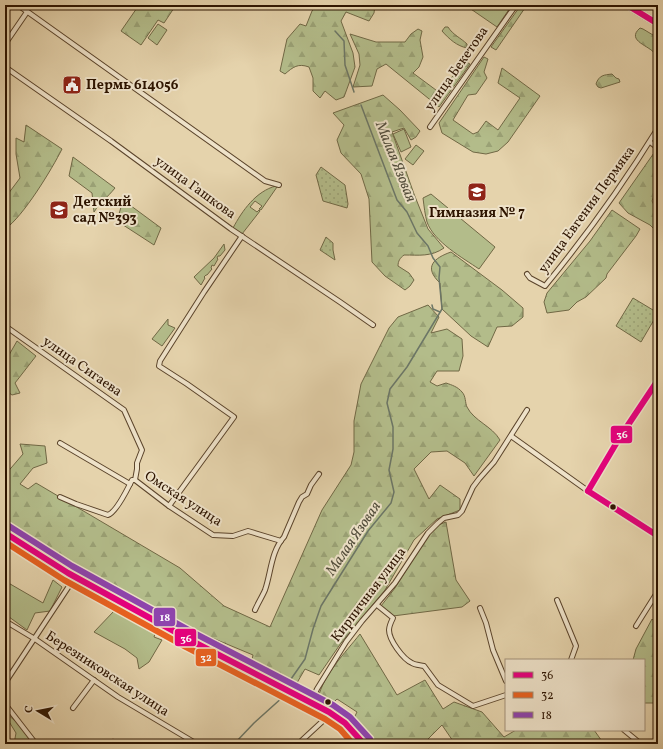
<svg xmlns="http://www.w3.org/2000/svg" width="663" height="749" font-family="Vollkorn,serif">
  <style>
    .grass { fill: #b3bc8a; stroke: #706845 }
    .forest { fill: url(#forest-firs); stroke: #706845 }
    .park { fill: url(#park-dots); stroke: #706845 }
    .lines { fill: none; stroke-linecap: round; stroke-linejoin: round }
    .stream { stroke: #6c7666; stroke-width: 1.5 }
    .minor-casing { stroke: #5b442b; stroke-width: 6 }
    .secondary-casing { stroke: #2d1400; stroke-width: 8 }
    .primary-casing { stroke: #2d1400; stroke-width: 9 }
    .minor { stroke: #eee2c9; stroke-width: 4 }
    .secondary { stroke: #eee2c9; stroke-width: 6 }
    .primary { stroke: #e2ba76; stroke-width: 7 }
    .bus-1-casing { stroke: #eee2c9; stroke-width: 9 }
    .bus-2-casing { stroke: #eee2c9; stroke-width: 9 }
    .bus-3-casing { stroke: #eee2c9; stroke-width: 9 }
    .bus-1 { stroke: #e5007d; stroke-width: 6 }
    .bus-2 { stroke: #e86120; stroke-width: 6 }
    .bus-3 { stroke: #8e44ad; stroke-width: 6 }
    .bus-dot { fill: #2d1400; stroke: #eee2c9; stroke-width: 1.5 }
    .labels { text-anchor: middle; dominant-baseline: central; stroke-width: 4; stroke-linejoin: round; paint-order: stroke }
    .street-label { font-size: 14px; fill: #2d1400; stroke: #eee2c9 }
    .poi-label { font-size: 14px; font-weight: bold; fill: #2d1400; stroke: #eee2c9; text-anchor: start }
    .water-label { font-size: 15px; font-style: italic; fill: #524d3c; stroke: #eee2c9 }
    .line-badge { stroke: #eee2c9; stroke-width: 1.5 }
    .badge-label { font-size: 11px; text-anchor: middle; font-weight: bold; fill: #fff }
  </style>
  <defs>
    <pattern id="forest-firs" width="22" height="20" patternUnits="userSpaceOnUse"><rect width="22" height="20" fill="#b3bc8a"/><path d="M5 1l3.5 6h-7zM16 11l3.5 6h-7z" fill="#9aa175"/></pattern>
    <pattern id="park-dots" width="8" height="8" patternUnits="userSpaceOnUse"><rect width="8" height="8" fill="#b3bc8a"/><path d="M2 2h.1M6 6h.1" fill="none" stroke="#9aa175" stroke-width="1.8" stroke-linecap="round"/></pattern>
  </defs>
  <rect width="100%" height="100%" fill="#e5d3ac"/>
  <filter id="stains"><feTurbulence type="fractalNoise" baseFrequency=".005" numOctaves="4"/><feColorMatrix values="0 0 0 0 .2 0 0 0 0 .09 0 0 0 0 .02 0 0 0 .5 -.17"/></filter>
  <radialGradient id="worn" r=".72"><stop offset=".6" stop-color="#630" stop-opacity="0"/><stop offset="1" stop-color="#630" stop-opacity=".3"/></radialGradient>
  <g class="grass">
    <path d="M465,5h47l-15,22z"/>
    <path d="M158,24l9,6 -10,15 -9,-7z"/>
    <path d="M404,129l7,18 -10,5 -8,-18z"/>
    <path d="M416,145l8,6 -11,14 -8,-6z"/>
    <path d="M276,186l1,1 -16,23 -2,-1 3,-3 -7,-5 -5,6 7,5 2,-2 1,1 -18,23 -9,-6c9,-17 23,-37 43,-42z"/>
    <path d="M431,194l64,53 -16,22c-16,-11 -45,-27 -52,-47 -2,-7 -3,-16 -4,-24z"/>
    <path d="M224,244l1,6 -5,6h-2l-1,2 1,1 -4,7 -2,-1 -1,3 1,1 -5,6h-1l-2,2 1,1 -4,7 -7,-8 20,-19z"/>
    <path d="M168,319v6l7,3 -13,18 -10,-7z"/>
    <path d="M53,580l9,7 -12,24 -15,2 -8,17 -22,-16v-33l38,22z"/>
    <path d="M114,611l41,23 -1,3 8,3 -13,22 -10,7 -2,-11 -12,-9 -31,-17z"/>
    <path d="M5,712l18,16 13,16h-22l2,-11 -11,-18z"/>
  </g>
  <g class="forest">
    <path d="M139,5h37l-12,18 -6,-3 -17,25 -20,-14z"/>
    <path d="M317,5h58l-1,8 -5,8 -23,-9 -5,9 12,32 2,14 -11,30 -8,3 -11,-9 -5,7 -7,-7v-13l-4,-11c-11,-4 -16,0 -24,7l-5,-3 7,-32 13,-15 6,2 6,-15z"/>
    <path d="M521,5h6l-31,45 -5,-3z"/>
    <path d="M445,27h3c5,8 13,11 19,17v4c-10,-2 -18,-9 -25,-17z"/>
    <path d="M640,28l3,1 15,9v25c-3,-3 -1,-5 -3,-9 -4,-8 -30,-13 -15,-26z"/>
    <path d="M418,29l4,2 -2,9 3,17 -4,10 -6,6 27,20 24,-32 6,3 -31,43 -53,-43 -9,5 -5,17 -19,1 7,-22 -1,-11 -9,-20 26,8h29l6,-8z"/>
    <path d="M484,57l4,2 -4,13 3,6 -11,16 -8,1 -15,25 20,14 5,-2 8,-11 12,9 22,-32 -22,-15 4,-15 38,28 -32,46 -10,9 -12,3 -13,-2 -31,-19 -3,-10z"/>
    <path d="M612,74l4,4 3,1 1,3 -19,6 -3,-1 -2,-3c3,-9 8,-9 16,-10z"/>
    <path d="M383,95l17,15 20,21 -4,6 -5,3 -7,-12 -12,4 22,62 14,35 16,19c-13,9 -25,7 -40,7 -4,3 -6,6 -6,11l11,7 5,7 -4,6 -5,4 -20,-14 -13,-14 -3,-63 -8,-25 -20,-21 -4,-13 7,-15 -11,-12z"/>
    <path d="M26,125l36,24c-10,20 -39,68 -57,80v-35h3l12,-16 -4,-24v-16l8,4z"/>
    <path d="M656,150l2,2v31l-6,18 6,12v20l-8,-8 -22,-12 -9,-10z"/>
    <path d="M73,157l42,31c-8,10 -14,13 -21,24l-2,-19 -23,-17z"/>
    <path d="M123,200l38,28 -7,17 -37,-24z"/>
    <path d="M612,210l28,19 -4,7 -29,38 -1,4 -20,19 -9,5 -8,8 -22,3 -3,-11 3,-9 43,-52z"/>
    <path d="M451,252l51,38 21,18v9l-11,9 -15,1 -9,20 -17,-11 -29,-27 -2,-26c-17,-16 -6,-25 11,-31z"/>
    <path d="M428,305l11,12 -8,16 16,-4 15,10 1,17 -4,15h-22l-7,11 7,4 9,-3c6,2 12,4 16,9 4,4 3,11 5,15 7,14 25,19 33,33l-26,36 -9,-13 -18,-12 -16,1 -17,17 15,30 11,-14 20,14v11l-23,9 -23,21 -29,50 -44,53 -22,32 -14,-6 -11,19 -44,-19 3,-14 -67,-28 -3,6 -106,-59 -72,-46v-53l18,-21 -3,-10 25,2 2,17 -14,5 -13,16 8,5 8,-6 144,85 44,38 46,21 52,-117 29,-45 3,-13v-31l7,-37 28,-56 9,-11z"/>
    <path d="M17,341l19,15 -21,27 5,10 -8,2 -7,-5v-32l4,-3z"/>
    <path d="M446,522l10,58 14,21 -8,6 -69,9 -12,-10 14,-18 34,-54 9,-9z"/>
    <path d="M652,619l6,6v28l-2,10 2,8v32h-14v-43h-11l3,-11z"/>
    <path d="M360,634l37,61 28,-15 18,29 11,-7 28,10 22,25 12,-7h78l10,14h-149l-13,-19 -16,16 1,3h-60l-17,-18 7,-14 -20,-13 -6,6 -13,-7c6,-24 27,-45 42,-64z"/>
  </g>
  <g class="park">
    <path d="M321,167l24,18 3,19 -1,4 -24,-7 -7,-26z"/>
    <path d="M326,237l7,6v7l2,10 -15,-10z"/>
    <path d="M633,298l25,15 -17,29 -25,-16z"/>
  </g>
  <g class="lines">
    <g class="stream">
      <path d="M335,31l9,10 1,24 9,27"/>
      <path d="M432,305l1,4 7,3"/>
      <path d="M288,687l3,-8 14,-20 8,-30 8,-23 47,-75 23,-28 3,-11 -5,-22 4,-21v-22l-6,-24 3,-14 17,-22 35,-58 -3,-31 1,-11 -7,-9 -5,-12 -11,-13 -10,-21 -10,-12 -36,-95"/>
      <path d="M234,744l20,-21 30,-27"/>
    </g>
    <defs>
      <g id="minor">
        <path d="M18,5l247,176 14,4"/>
        <path d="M271,5c7,2 14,3 20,0"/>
        <path d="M5,44l22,-32"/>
        <path d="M5,67l106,74 120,88 109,73 33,23"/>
        <path d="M430,127l86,-122"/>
        <path d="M650,142l8,6"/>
        <path d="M527,274l3,4 15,8c41,-50 79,-103 113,-158"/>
        <path d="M5,326l119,84 18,40 -5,13v6l-2,11"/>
        <path d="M658,402v3"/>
        <path d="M511,436l77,55 70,45"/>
        <path d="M60,443l70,41 2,-4h3l34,26 44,29 20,1 15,-5 33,10"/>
        <path d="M588,491l32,-54 38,-57"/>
        <path d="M60,497l16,7 32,11c8,-3 18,-23 22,-31"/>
        <path d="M169,506l65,-89 -47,-33 -28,-18 1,-5 44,-69 38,-56"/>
        <path d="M557,600l19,46 -5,14"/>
        <path d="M377,605l16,13c-2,4 -4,8 -4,12 0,10 14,29 23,33 3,2 8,2 12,3l14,19 35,21 33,-11"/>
        <path d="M480,608l6,15 7,27 13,31"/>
        <path d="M255,610c3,-7 7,-13 10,-20 6,-17 6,-39 19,-53l15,-35 3,-5 5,-3 4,-9 8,-11"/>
        <path d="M5,621l30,18 83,58 79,47"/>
        <path d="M636,626l22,-35"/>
        <path d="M5,683l70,-106"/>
        <path d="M311,702l6,-13 29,-47 16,-21 33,-38 33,-50 10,-10 6,-5 14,-3 4,-4 11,-24 6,-8 15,-17 33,-52"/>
        <path d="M5,704l31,40"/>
        <path d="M73,708l21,-28"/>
        <path d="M624,730l17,14"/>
        <path d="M111,744l2,-2"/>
        <path d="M298,744l27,-25 4,-7"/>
      </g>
      <path id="secondary" d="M627,5l31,19"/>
      <path id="primary" d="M5,533l63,40 122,67 139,72 16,11 19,21"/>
    </defs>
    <use href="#minor" class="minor-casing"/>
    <use href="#secondary" class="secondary-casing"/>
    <use href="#primary" class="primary-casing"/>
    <use href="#minor" class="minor"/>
    <use href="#secondary" class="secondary"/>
    <use href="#primary" class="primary"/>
    <defs>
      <g id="bus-1">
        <path d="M627,5l31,19"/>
        <path d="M588,491l32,-54 38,-57"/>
        <path d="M588,491l70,45"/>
        <path d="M5,533l63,40 122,67 139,72 16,11 19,21"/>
      </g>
      <path id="bus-2" d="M5,542l59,38 122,67 139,72 15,10 13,15"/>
      <path id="bus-3" d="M9,526l63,40 122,67 139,72 17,12 20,22"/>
    </defs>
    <use href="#bus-1" class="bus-1-casing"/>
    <use href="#bus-2" class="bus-2-casing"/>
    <use href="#bus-3" class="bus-3-casing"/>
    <use href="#bus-1" class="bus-1"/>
    <use href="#bus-2" class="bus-2"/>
    <use href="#bus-3" class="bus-3"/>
  </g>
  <defs>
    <symbol id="civic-square" viewBox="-11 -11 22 22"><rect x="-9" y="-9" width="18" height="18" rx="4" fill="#8f2418" stroke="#eee2c9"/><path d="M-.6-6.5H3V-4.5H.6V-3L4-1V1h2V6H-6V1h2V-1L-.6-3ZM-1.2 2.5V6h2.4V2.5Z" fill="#fff"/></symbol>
    <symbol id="school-square" viewBox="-11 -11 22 22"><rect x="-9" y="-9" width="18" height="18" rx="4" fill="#8f2418" stroke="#eee2c9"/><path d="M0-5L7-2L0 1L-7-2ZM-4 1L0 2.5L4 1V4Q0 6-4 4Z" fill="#fff"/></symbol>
  </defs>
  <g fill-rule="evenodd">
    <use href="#civic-square" x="61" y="74" width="22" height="22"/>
    <use href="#school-square" x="466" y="181" width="22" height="22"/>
    <use href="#school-square" x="48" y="199" width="22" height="22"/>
  </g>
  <g class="bus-dot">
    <circle cx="613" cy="507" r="3.5"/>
    <circle cx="328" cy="702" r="3.5"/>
  </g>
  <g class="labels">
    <g class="street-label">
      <text transform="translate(457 69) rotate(-55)">улица Бекетова</text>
      <text transform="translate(195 188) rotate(36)">улица Гашкова</text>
      <text transform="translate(587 210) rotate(-54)">улица Евгения Пермяка</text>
      <text transform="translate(82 367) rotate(35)">улица Сигаева</text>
      <text transform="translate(183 499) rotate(33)">Омская улица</text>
      <text transform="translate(369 595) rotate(-53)">Кирпичная улица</text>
      <text transform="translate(107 674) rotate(33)">Березниковская улица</text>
    </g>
    <g class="poi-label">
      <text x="86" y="85">Пермь 614056</text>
      <text x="73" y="202">Детский<tspan x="73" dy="16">сад №393</tspan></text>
      <text x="477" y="213" text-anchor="middle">Гимназия № 7</text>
    </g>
    <g class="water-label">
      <text transform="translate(395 162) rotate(68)">Малая Язовая</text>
      <text transform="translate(354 539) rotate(-56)">Малая Язовая</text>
    </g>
  </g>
  <g class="line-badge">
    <rect x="610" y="425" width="23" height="19" rx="4" fill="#e5007d"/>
    <rect x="153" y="607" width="23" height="20" rx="4" fill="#8e44ad"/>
    <rect x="174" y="628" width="23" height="19" rx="4" fill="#e5007d"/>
    <rect x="195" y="648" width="22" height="19" rx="4" fill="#e86120"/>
  </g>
  <g class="badge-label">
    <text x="622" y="438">36</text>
    <text x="165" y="621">18</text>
    <text x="186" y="642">36</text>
    <text x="206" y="661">32</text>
  </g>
  <rect width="663" height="749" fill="none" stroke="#e5d3ac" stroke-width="20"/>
  <rect x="6" y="6" width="651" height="737" fill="none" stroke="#2d1400" stroke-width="2"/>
  <rect x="10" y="10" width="643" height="729" fill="none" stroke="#2d1400"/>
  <rect x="505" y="659" width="140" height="72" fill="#eee2c9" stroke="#a19079"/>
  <rect x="513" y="672" width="20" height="6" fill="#e5007d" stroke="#a19079"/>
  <text x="541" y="679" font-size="12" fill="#2d1400">36</text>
  <rect x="513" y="692" width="20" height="6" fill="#e86120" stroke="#a19079"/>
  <text x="541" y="699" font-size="12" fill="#2d1400">32</text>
  <rect x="513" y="712" width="20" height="6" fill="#8e44ad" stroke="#a19079"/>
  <text x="541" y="719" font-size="12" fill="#2d1400">18</text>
  <g transform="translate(38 711) rotate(280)" stroke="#eee2c9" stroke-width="3" paint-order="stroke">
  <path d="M0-3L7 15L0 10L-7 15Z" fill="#2d1400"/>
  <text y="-6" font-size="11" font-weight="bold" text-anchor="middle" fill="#2d1400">С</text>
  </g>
  <rect width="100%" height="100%" filter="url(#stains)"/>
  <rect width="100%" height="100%" fill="url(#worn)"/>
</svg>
